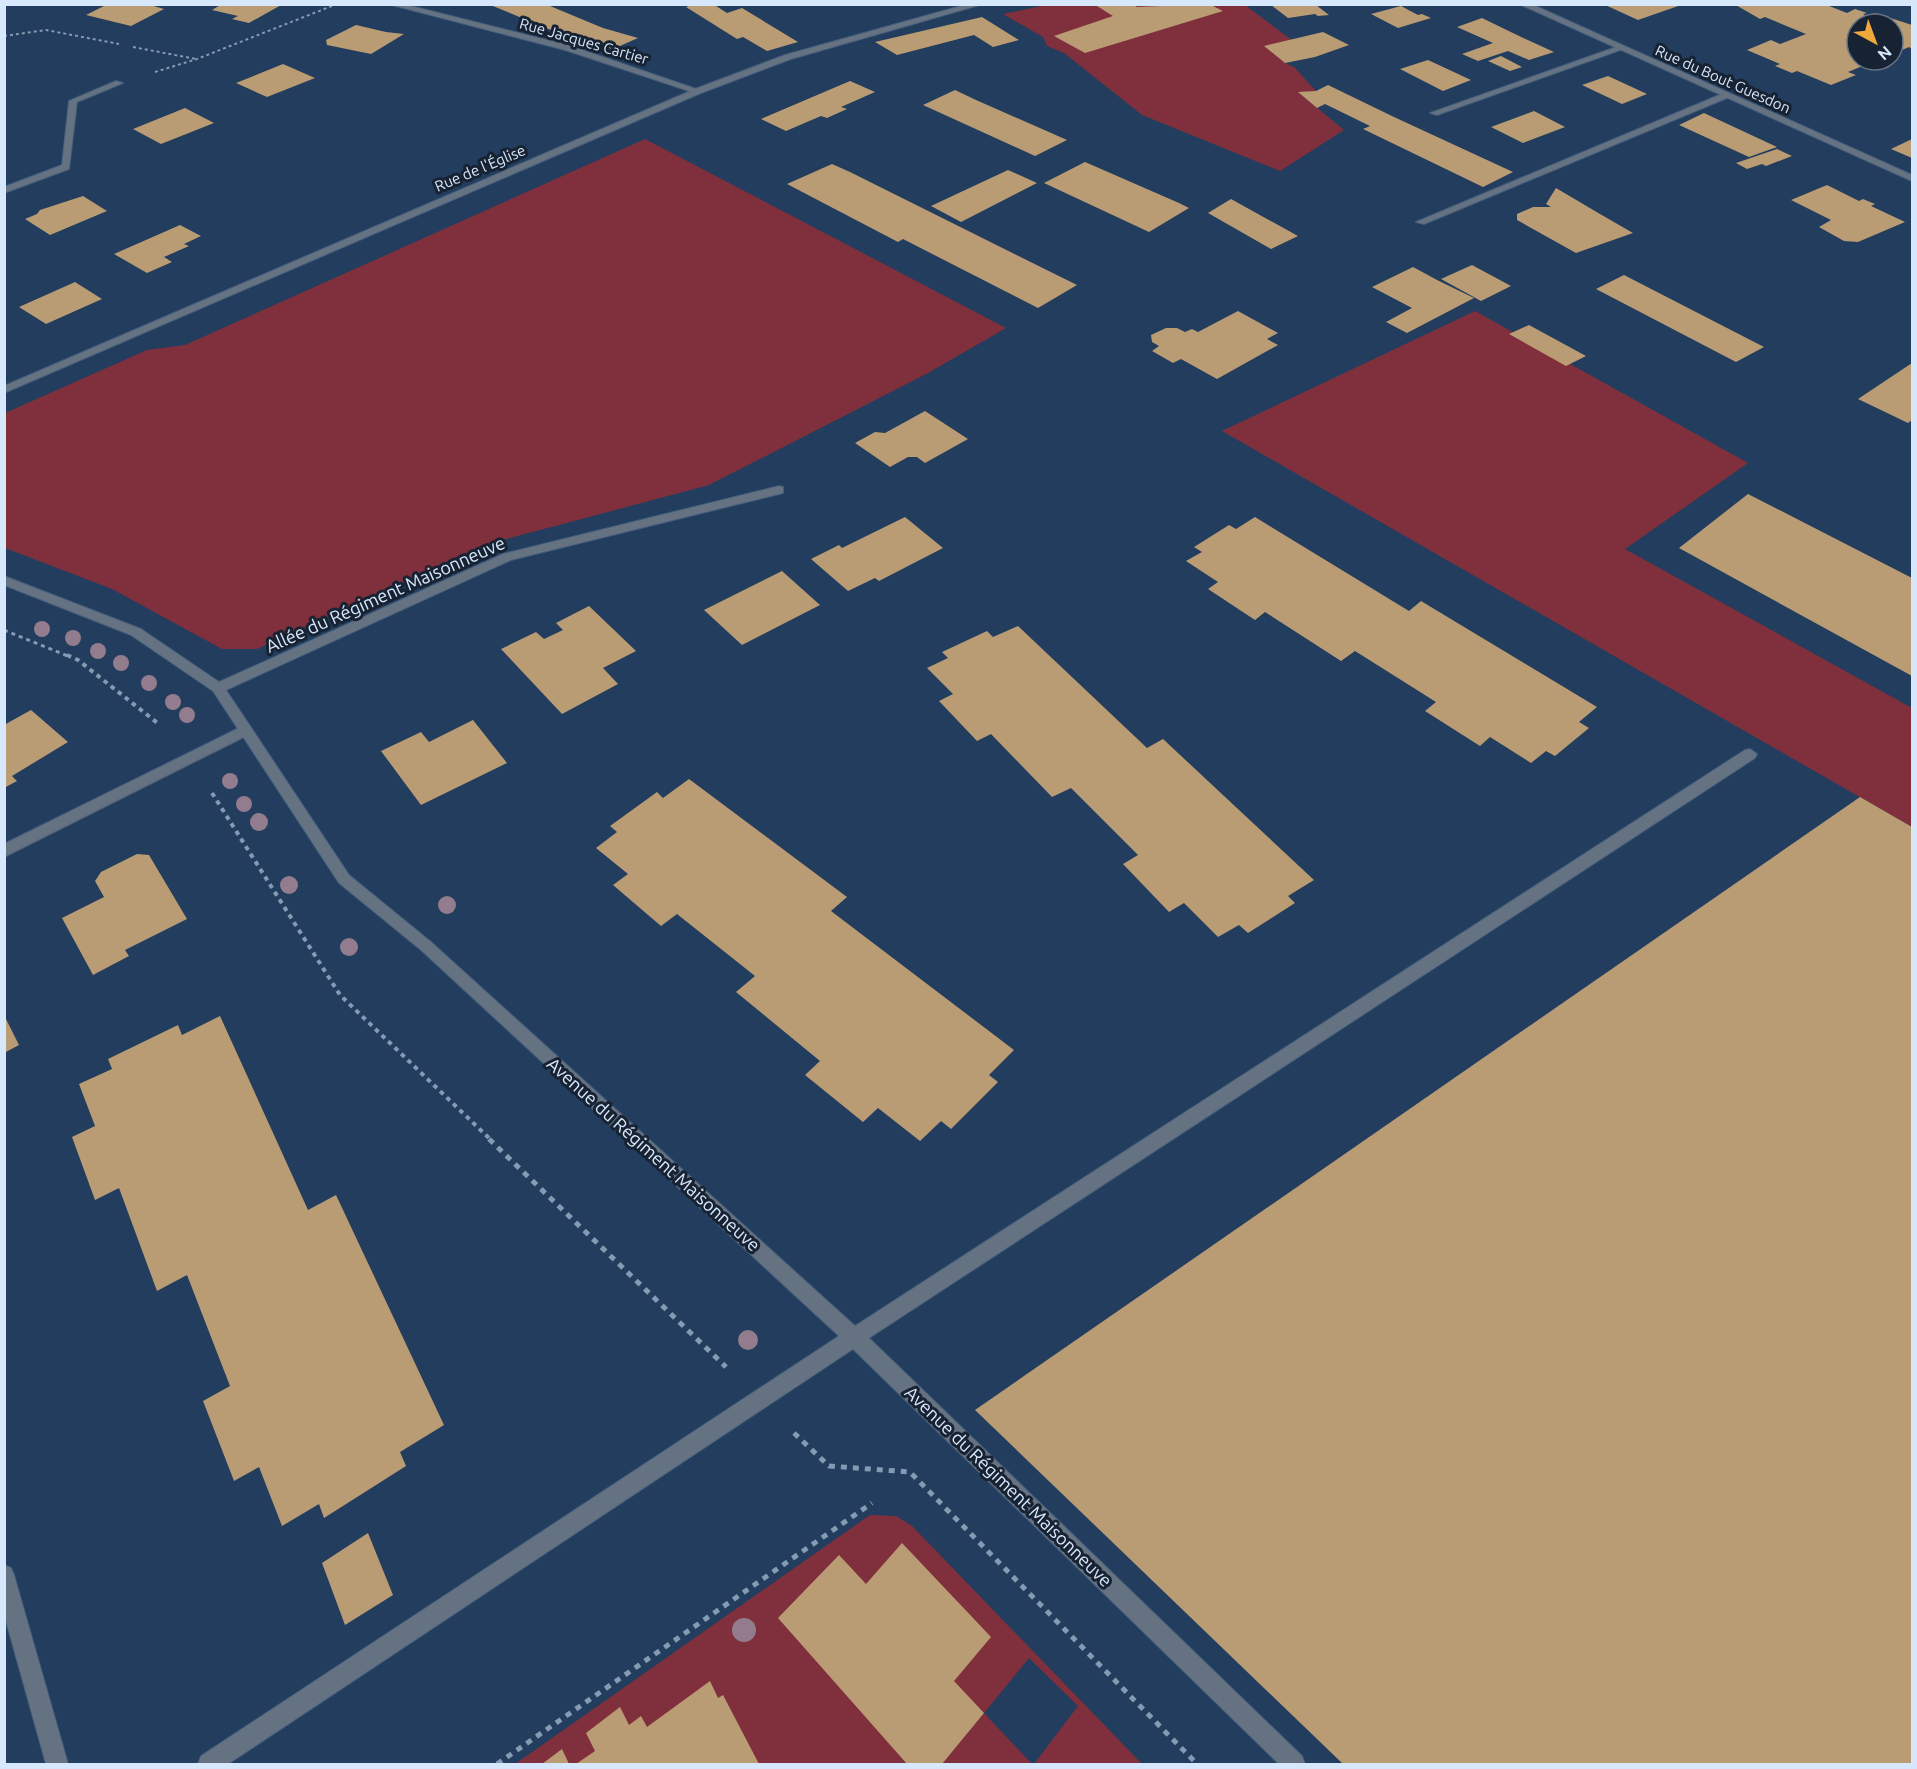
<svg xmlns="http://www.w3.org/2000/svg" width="1917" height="1769" font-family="Ubuntu,sans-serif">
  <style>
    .green { fill: #80303d }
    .building { fill: #ba9c74 }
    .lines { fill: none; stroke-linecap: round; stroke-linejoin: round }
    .service-casing { stroke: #435c7a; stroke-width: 2 }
    .minor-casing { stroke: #435c7a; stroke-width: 2 }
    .tertiary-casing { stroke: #435c7a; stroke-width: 2 }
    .path-far3 { stroke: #859ab3; stroke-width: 2; stroke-dasharray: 3 3; stroke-linecap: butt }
    .path-far2 { stroke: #859ab3; stroke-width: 3; stroke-dasharray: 4 4; stroke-linecap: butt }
    .path-far1 { stroke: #859ab3; stroke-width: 4; stroke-dasharray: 4.5 4.5; stroke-linecap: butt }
    .path { stroke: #859ab3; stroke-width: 5; stroke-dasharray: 6 6; stroke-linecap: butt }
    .service { fill: #657282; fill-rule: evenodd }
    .minor { fill: #657282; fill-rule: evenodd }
    .tertiary { fill: #657282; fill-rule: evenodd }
    .tree { fill: #927c8d }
    .labels { text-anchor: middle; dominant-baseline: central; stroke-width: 6; stroke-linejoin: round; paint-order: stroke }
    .far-street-label { font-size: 15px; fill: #d8e8fc; stroke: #172332 }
    .street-label { font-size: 18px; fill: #d8e8fc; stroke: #172332 }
  </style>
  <rect width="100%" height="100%" fill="#223d5d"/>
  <g class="green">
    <path d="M1051,4l194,1 48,36 -8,22 9,4 22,24 -17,2 45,37 -64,41 -138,-56 -78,-62 -17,-7 -4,-9 -40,-23z"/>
    <path d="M645,139l361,189 -78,45 -219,112 -225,60 -227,104h-35l-110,-60 -107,-41v-135l142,-63 38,-5z"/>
    <path d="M1475,311l273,152 -123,86 287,159v119l-690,-396z"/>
    <path d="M870,1515l26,1 16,10 230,238h-108l44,-58 -49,-48 -45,55 48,51h-517z"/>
  </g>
  <g class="building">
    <path d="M108,4h44l-2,1 14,4 -33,17 -45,-11z"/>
    <path d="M222,4h61l-34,19 -17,-4 6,-3 -26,-6z"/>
    <path d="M488,4h65l-3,2 53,22 35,10 -25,11 -45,-12z"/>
    <path d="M695,4h18l14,9 15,-5 56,34 -31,9 -24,-14 -6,2 -51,-32z"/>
    <path d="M1132,4l5,3 72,-3 14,7 -138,42 -31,-17 59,-20 -16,-10z"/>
    <path d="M1603,4h78v1l-43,15z"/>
    <path d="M1734,4h90l23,9 8,-4 12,4 -4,1 4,2 8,-3 37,12v24l-3,-2 -16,7v-30h-36v36h20l-29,12 8,3 -25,10 -34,-14 -5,2 -17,-7 5,-2 -33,-14 24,-10 9,4 26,-10 -41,-17 -5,2z"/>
    <path d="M1271,5h45l13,10 -11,1 -3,-2 -27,4z"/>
    <path d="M1401,6l17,9 4,-1 9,4 -33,10 -27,-14z"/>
    <path d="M982,17l37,23 -26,7 -19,-12 -77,20 -22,-13z"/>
    <path d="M1482,18l35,17 37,17 -25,8 -21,-9 -30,10 -16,-7 31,-11 -36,-16z"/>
    <path d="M356,25l30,7 18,2 -33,20 -44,-9 -1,-5z"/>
    <path d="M1323,32l26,13 -34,12 -30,6 -21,-17z"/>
    <path d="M1501,56l21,11 -12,4 -22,-10z"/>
    <path d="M1428,60l43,20 -28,11 -43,-22z"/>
    <path d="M283,64l32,14 -48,19 -31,-14z"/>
    <path d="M1608,76l39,18 -25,10 -40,-19z"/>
    <path d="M850,81l25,11 -34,15 6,2 -20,9 -6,-2 -35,15 -25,-12z"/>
    <path d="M1328,85l66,32 119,55 -30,15 -120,-58 7,-3 -45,-22 -8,4 -19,-16 18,-1z"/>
    <path d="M955,90l21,10 91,40 -32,16 -112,-51z"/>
    <path d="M185,108l29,15 -53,21 -28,-15z"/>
    <path d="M1534,111l31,16 -42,16 -32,-16z"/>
    <path d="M1704,113l73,34 -28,10 -70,-32z"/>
    <path d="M1912,139v19l-21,-9z"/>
    <path d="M1777,149l15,7 -26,10 -4,-2 -15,5 -11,-6z"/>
    <path d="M1085,162l94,41 10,5 -40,24 -105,-49z"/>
    <path d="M832,164l18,8 227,113 -39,23 -135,-69 -5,3 -111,-58z"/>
    <path d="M1008,170l29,13 -76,39 -30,-16z"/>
    <path d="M1827,185l32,16 4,-2 12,5 -4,2 34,16 -47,20 -14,-1 -25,-14 12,-7 -40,-20z"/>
    <path d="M1556,188l44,26 33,19 -57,20 -59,-33v-6l16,-7h18l-5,-3z"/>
    <path d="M83,196l24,15 -57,24 -25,-16 12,-5 3,-4z"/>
    <path d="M1231,199l67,37 -27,13 -63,-36z"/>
    <path d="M180,225l21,11 -17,8 5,2 -25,11 8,5 -25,11 -33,-19z"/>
    <path d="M1472,265l39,21 -30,15 -40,-22z"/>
    <path d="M1413,267l26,14 35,17 -67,35 -21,-11 26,-14 -40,-21z"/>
    <path d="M1624,275l140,72 -28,15 -140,-73z"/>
    <path d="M75,282l27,17 -56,25 -27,-17z"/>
    <path d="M1238,311l40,22 -11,6 11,6 -61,34 -36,-20 -8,4 -21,-12 7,-5 -7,-4 -1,-7 15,-7h11l8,4 7,-3 6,3z"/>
    <path d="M1529,325l57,31 -20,10 -57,-32z"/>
    <path d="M1912,363v57l-4,3 -50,-24z"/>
    <path d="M925,411l43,28 -43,24 -8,-6h-9l-18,10 -35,-24 20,-11 10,1z"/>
    <path d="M1748,494l164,84v98l-233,-128z"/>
    <path d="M905,517l38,31 -64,33 -4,-3 -27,13 -37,-32 28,-14 3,3z"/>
    <path d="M1255,517l154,94 12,-10 176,106 -18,15 10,6 -34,28 -9,-5 -15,12 -41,-26 -10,9 -55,-35 11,-9 -81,-51 -14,10 -76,-49 -10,8 -47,-31 10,-7 -32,-21 16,-9 -8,-5 35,-22 7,4z"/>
    <path d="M782,571l38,34 -78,40 -38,-35z"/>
    <path d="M589,606l47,45 -33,17 15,16 -56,30 -61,-65 35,-17 8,7 19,-9 -7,-7z"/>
    <path d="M1018,626l129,122 16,-9 151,141 -26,16 7,7 -47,30 -9,-8 -21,12 -34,-34 -15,9 -46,-48 15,-9 -67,-67 -19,9 -61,-63 -14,7 -38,-40 14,-7 -26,-26 21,-10 -6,-6 45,-21 6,6z"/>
    <path d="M31,710l37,32 -56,34 5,5 -13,7v-63z"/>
    <path d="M473,720l34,43 -86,42 -40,-54 40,-19 8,10z"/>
    <path d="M689,779l158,118 -16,14 183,139 -25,25 9,7 -47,47 -10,-8 -21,20 -42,-33 -15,14 -58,-47 15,-14 -84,-69 19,-16 -78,-62 -16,12 -48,-41 15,-11 -32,-26 21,-16 -7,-6 47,-34 6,6z"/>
    <path d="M1860,797l52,30v937h-569l-368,-354z"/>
    <path d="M137,854l12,1 38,64 -62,31 4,6 -36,19 -31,-57 42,-21 -9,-16 6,-9z"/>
    <path d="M4,1015l15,30 -15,8z"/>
    <path d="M220,1016l88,194 28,-15 108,230 -44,27 6,14 -82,52 -5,-14 -37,22 -23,-59 -25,14 -31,-80 27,-15 -43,-111 -30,16 -38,-103 -24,12 -23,-63 23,-11 -16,-42 33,-15 -4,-10 70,-34 4,10z"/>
    <path d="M368,1533l25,62 -48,30 -23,-62z"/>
    <path d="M902,1543l89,94 -37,44 30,32 -42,51h-35l-129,-146 61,-63 27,29z"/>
    <path d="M710,1681l8,17 5,-3 36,69h-183l19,-13 -9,-18 34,-26 9,18 12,-9 6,11z"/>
    <path d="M562,1749l7,15h-27z"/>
  </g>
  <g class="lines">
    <defs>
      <g id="service">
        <path d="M1724,93l4,3 -1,2 -303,126 -8,-2z"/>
        <path d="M245,725l5,1 2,4 -2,4 -246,123v-13z"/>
      </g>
      <g id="minor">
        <path d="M388,4h15l168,42 131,45 -7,2 -130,-43z"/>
        <path d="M1619,46l7,2 -189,67 -7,-2z"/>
        <path d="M116,81l7,2 -46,19 -8,67 -65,24v-6l58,-22 7,-64z"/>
        <path d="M779,486l4,1v6l-272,67 -285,130 123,185 82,67 424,384 890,-576 5,-1 7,5 -2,4 -886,580 433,418 3,8h-26l-426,-415 -625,415h-30l3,-8 638,-420 -418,-386 -82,-67 -126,-192 -82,-56 -127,-50v-9l137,53 78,53 284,-128z"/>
        <path d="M4,1565l7,3 3,7 54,189h-22l-42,-150z"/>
      </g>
      <g id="tertiary">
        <path d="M968,4h15l-192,55 -90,34 -697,300v-7l691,-297 90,-34z"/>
        <path d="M1519,4h12l381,171v6z"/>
      </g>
    </defs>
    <use href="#service" class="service-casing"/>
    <use href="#minor" class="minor-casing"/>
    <use href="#tertiary" class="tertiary-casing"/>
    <g class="path-far3">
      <path d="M4,36l42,-6 73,14"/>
      <path d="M133,47l63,12"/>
      <path d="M155,72l42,-13 140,-55"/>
    </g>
    <path class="path-far2" d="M4,630l66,27"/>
    <g class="path-far1">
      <path d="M67,655l11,5 82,65"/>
      <path d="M212,793l128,202 151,145"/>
    </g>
    <g class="path">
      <path d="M489,1139l237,228"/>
      <path d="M794,1433l35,33 81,6 287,292"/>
      <path d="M497,1764l375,-261"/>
    </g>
    <use href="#service" class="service"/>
    <use href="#minor" class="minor"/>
    <use href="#tertiary" class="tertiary"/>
  </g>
  <g class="tree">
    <circle cx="42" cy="629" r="8"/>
    <circle cx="73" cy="638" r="8"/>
    <circle cx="98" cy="651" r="8"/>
    <circle cx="121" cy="663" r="8"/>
    <circle cx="149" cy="683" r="8"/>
    <circle cx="173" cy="702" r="8"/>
    <circle cx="187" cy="715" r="8"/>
    <circle cx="230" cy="781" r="8"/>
    <circle cx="244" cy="804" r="8"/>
    <circle cx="259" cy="822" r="9"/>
    <circle cx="289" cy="885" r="9"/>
    <circle cx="447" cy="905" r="9"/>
    <circle cx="349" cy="947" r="9"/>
    <circle cx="748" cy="1340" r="10"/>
    <circle cx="744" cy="1630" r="12"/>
  </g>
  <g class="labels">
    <g class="far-street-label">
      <text transform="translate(584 41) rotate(16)">Rue Jacques Cartier</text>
      <text transform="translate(1723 79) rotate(24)">Rue du Bout Guesdon</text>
      <text transform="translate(480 168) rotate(-23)">Rue de l'Église</text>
    </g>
    <g class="street-label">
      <text transform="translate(385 594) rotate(-24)">Allée du Régiment Maisonneuve</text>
      <text transform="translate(654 1154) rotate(42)">Avenue du Régiment Maisonneuve</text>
      <text transform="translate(1009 1486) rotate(44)">Avenue du Régiment Maisonneuve</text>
    </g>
  </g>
  <rect width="1917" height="1769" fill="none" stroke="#d8e8fc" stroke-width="12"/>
  <g transform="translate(1875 42) rotate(139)"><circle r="28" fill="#172332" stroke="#647283" stroke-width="1.5"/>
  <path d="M0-4.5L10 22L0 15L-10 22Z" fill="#eea83c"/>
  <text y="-9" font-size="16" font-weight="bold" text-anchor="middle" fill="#d8e8fc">N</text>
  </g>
</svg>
